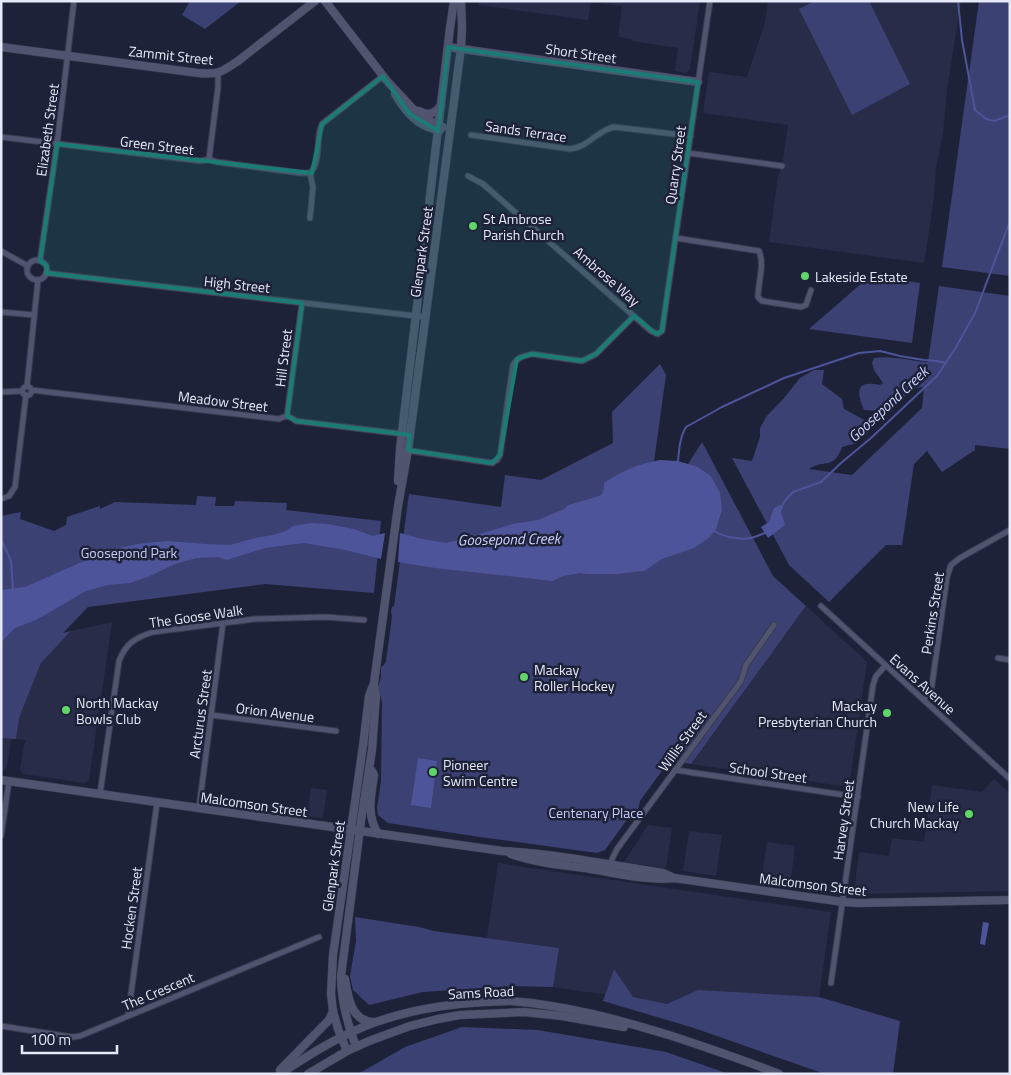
<svg xmlns="http://www.w3.org/2000/svg" width="1011" height="1075" font-family="'Titillium Web',sans-serif">
  <style>
    .built { fill: #282c49 }
    .green { fill: #3b4173 }
    .water { fill: #4d549a }
    .lines { fill: none; stroke-linecap: round; stroke-linejoin: round }
    .stream { stroke: #4d549a; stroke-width: 2 }
    .street-casing { stroke: #3a3b4f; stroke-width: 7 }
    .secondary-casing { stroke: #3a3b4f; stroke-width: 9 }
    .street { stroke: #50546e; stroke-width: 5 }
    .secondary { stroke: #50546e; stroke-width: 8 }
    .marked { fill: #1a7c75; fill-opacity: 0.2; stroke: #1a7c75; stroke-width: 4; stroke-linejoin: round }
    .poi-dot { fill: #60d56a; stroke: #1e2239; stroke-width: 2 }
    .labels { text-anchor: middle; dominant-baseline: central; stroke-width: 5; stroke-linejoin: round; paint-order: stroke }
    .street-label { font-size: 14px; fill: #e6e9f9; stroke: #1e2239 }
    .poi-label { font-size: 14px; fill: #e6e9f9; stroke: #1e2239; text-anchor: start }
    .park-label { font-size: 14px; fill: #c5cdf6; stroke: #1e2239 }
    .water-label { font-size: 15px; font-style: italic; fill: #ccd4fd; stroke: #1e2239 }
  </style>
  <rect width="100%" height="100%" fill="#1e2239"/>
  <g class="built">
    <path d="M479,1h221l-10,68 -4,4 -11,-2 3,-23 -46,-7v-2l-14,-2 4,-31 -31,-4 -3,18 -110,-15z"/>
    <path d="M768,1h193l-14,89 -4,43 -7,35 -3,36 -9,59 -155,-21 9,-66 4,-10 6,-41 -85,-12 6,-41 38,5 18,-54z"/>
    <path d="M806,606l61,56 -18,125 -158,-23z"/>
    <path d="M112,622l-23,158 -4,3 -62,-9 -3,-4 4,-24 2,-6 -10,-1 3,-21 22,-55 30,-32z"/>
    <path d="M1,738h10l-4,30 -4,3h-2z"/>
    <path d="M994,779l16,14v98l-153,3 -3,-2 5,-40 30,4 3,-18 32,4 8,-57 50,7z"/>
    <path d="M311,788l16,2 -4,28 -16,-2z"/>
    <path d="M648,825l24,3 -6,40 -42,-6z"/>
    <path d="M689,831l33,4 -6,41 -33,-5z"/>
    <path d="M767,842l28,4 -5,40 -29,-4z"/>
    <path d="M498,863l333,49 -16,113 -262,-38 5,-39 -71,-10z"/>
  </g>
  <g class="green">
    <path d="M190,1h51l-36,28 -23,-14z"/>
    <path d="M815,1h54l41,83 -58,31 -53,-106z"/>
    <path d="M979,1h31v275l-68,-9z"/>
    <path d="M870,276l50,7 -8,60 -103,-14z"/>
    <path d="M939,286l71,10v153l-35,-4v5l-33,22 -15,-21 -13,13 -12,81h-16l-57,57 -40,-37 -57,-107 20,3 8,-24v-9l6,-11 18,-19 16,-20 14,-8h10l-2,14 20,15 2,10 24,13 2,9 -13,12 -15,4c-8,23 -18,12 -33,22l43,6 70,-67 2,-21 -10,1 -13,11 -8,4 -6,6 -5,2 -18,-1c-8,-19 -8,-30 16,-25l3,-2 -9,-13 -2,-7 2,-5c18,-3 37,3 54,4z"/>
    <path d="M660,364l6,11 -22,159 58,-92 71,134 33,30 -115,158 -22,-3 -29,40 -2,8 -4,1 -29,40 -8,3 -117,-16 -92,-14 -10,-8 -1,-7 4,-27 1,-79 -4,-15 3,-10v-10l3,-2 2,-4 6,-44 -1,-6 1,-4 2,-1 15,-112 92,13 4,-32 36,5 72,-37 -1,-31z"/>
    <path d="M197,496l19,1 -1,9h19l1,-5 52,2 -1,7 95,11 -7,72 -109,-9 -177,23 -25,26 8,-2 -30,32 -22,55 -3,21 -15,-1v-222l20,-4 -1,7 34,12 12,-6 1,-8 33,-11v3l15,-7 81,3z"/>
    <path d="M355,917l64,10 15,4 125,17 -6,39 -43,-1 -87,6 -54,13 -16,-15 -3,-14 6,-35z"/>
    <path d="M614,969l19,28 34,7 31,-14 121,7 81,24 -7,53h-68l-131,-46 -91,-27z"/>
    <path d="M462,1027l76,3 128,22 63,22h-371l47,-27z"/>
  </g>
  <g class="water">
    <path d="M660,460l18,1 20,6 13,9 9,17 2,17 -6,19 -6,8 -16,11 -32,11 -18,12 -28,3h-29l-7,-1 -16,3 -12,5 -117,-13 -37,-6 2,-29 22,6 24,4 31,-8 35,-11 26,-4 26,-11 4,-4 25,-7 8,-3 3,-6v-6c17,-12 35,-19 56,-23z"/>
    <path d="M780,505l2,2 -1,5 4,13 -17,13 -7,-11 8,-5 5,-14z"/>
    <path d="M311,523l17,1 26,5 19,7 12,-3 -4,26 -36,-9 -41,-7 -39,5 -38,12 -9,-3 -21,1 -22,6 -25,12 -20,7 -22,2 -22,6 -50,29 -21,8 -14,14v-52l24,-3 66,-29 28,-10 25,-5 23,-2 39,3 24,1 25,-7 18,-3 13,-4 7,-5z"/>
    <path d="M418,758l19,3 -6,47 -20,-3z"/>
    <path d="M983,922l6,1 -4,22 -5,-1z"/>
  </g>
  <g class="lines">
    <g class="stream">
      <path d="M958,1l4,39 13,70 11,9 8,2 16,-6"/>
      <path d="M678,461c1,-12 2,-24 8,-34l36,-20 62,-29 75,-25 21,-2 20,5 24,4 13,1 8,2"/>
      <path d="M781,509l3,-7 9,-10 28,-10 20,-19 30,-25 66,-62 18,-27 20,-36 35,-92"/>
      <path d="M714,531c10,6 25,9 37,7 5,-1 11,-4 16,-6"/>
      <path d="M1,539l10,22 2,28"/>
    </g>
    <defs>
      <g id="street">
        <path d="M471,135l99,14c17,-1 28,-19 44,-22l77,9"/>
        <path d="M1,137l200,24 8,-2 8,3 83,11h10"/>
        <path d="M688,153l94,13"/>
        <path d="M209,159l9,-72v-14"/>
        <path d="M468,176l15,8 168,147 7,3 4,-3 48,-330"/>
        <path d="M310,218l3,-31 -3,-14c12,-12 5,-34 12,-49l61,-48"/>
        <path d="M676,238l83,13c6,14 -1,31 -1,46l4,4 39,6 5,-2 5,-15"/>
        <path d="M1,251l27,15"/>
        <circle cx="37" cy="270" r="10"/>
        <path d="M40,261l17,-117 17,-143"/>
        <path d="M46,273l379,44"/>
        <path d="M1,312l33,3"/>
        <path d="M27,386l11,-106"/>
        <circle cx="27" cy="391" r="4.5"/>
        <path d="M31,390l248,29c6,-4 11,-3 17,2l107,13"/>
        <path d="M1,392l21,-1"/>
        <path d="M287,416l15,-113"/>
        <path d="M405,450l87,13 5,-3 3,-5 13,-90c5,-8 10,-9 19,-11l50,7 14,-7 38,-38"/>
        <path d="M1,499l8,-3 6,-9 11,-92"/>
        <path d="M821,606l189,173"/>
        <path d="M998,658l12,2"/>
        <path d="M923,699l8,-7 16,-115 4,-12 9,-7 50,-28"/>
        <path d="M211,715l125,16"/>
        <path d="M675,770l183,27"/>
        <path d="M100,794l19,-133c7,-18 16,-23 34,-29l102,-13 71,-2 38,3"/>
        <path d="M199,808l24,-185"/>
        <path d="M1,836l8,-55"/>
        <path d="M611,866l1,-7 5,-10 124,-168 5,-16 28,-40"/>
        <path d="M831,983l42,-298 3,-9 10,-11"/>
        <path d="M128,1016l29,-213"/>
        <path d="M1,1026l71,11 8,-1 239,-99"/>
      </g>
      <g id="secondary">
        <path d="M325,1l62,80 26,28 13,10 17,8"/>
        <path d="M1,47l197,26c20,2 24,-1 40,-12l77,-60"/>
        <path d="M448,47l250,35"/>
        <path d="M395,94c10,17 23,34 45,36"/>
        <path d="M419,111c8,5 17,3 22,-6"/>
        <path d="M398,481l2,-32 50,-421 4,-27"/>
        <path d="M372,771l2,4c-3,23 -8,38 4,59"/>
        <path d="M1,780l501,71c54,3 108,14 161,22l11,5"/>
        <path d="M511,854c25,9 53,11 79,15 25,4 59,12 84,9l169,24 15,1 152,-3"/>
        <path d="M345,979c3,18 6,43 29,43"/>
        <path d="M356,1047c-9,-24 -15,-46 -15,-71l20,-155 11,-71 4,-54 -2,-11"/>
        <path d="M347,1051l-9,-22 -5,-18 -2,-17 1,-20 1,-19 30,-209 6,-50 5,-13 24,-177 10,-56 53,-402 1,-21 -1,-26"/>
        <path d="M280,1070l49,-50 4,-9"/>
        <path d="M280,1074c30,-20 62,-40 96,-52 34,-12 72,-18 108,-20 8,0 17,-1 26,-1 55,4 110,19 162,35 36,12 72,24 107,38"/>
        <path d="M308,1074l39,-23 22,-10 41,-15 28,-7 22,-4 64,-3 38,4 62,11"/>
      </g>
    </defs>
    <use href="#street" class="street-casing"/>
    <use href="#secondary" class="secondary-casing"/>
    <use href="#street" class="street"/>
    <use href="#secondary" class="secondary"/>
  </g>
  <path class="marked" d="M448,47l250,35 -36,249 -6,3 -22,-18 -38,38 -14,7 -50,-7 -15,5 -17,96 -8,8 -84,-13 2,-15 -114,-14 -9,-5 15,-113 -256,-30 1,-7 -7,-5 17,-117 255,29 10,-49 61,-48 27,38 28,17z"/>
  <g class="poi-dot">
    <circle cx="473" cy="226" r="5"/>
    <circle cx="805" cy="276" r="5"/>
    <circle cx="524" cy="677" r="5"/>
    <circle cx="66" cy="710" r="5"/>
    <circle cx="887" cy="713" r="5"/>
    <circle cx="433" cy="772" r="5"/>
    <circle cx="969" cy="814" r="5"/>
  </g>
  <g class="labels">
    <g class="street-label">
      <text transform="translate(581 53) rotate(8)">Short Street</text>
      <text transform="translate(171 55) rotate(6)">Zammit Street</text>
      <text transform="translate(47 130) rotate(-82)">Elizabeth Street</text>
      <text transform="translate(526 131) rotate(8)">Sands Terrace</text>
      <text transform="translate(157 145) rotate(7)">Green Street</text>
      <text transform="translate(675 165) rotate(-82)">Quarry Street</text>
      <text transform="translate(421 252) rotate(-82)">Glenpark Street</text>
      <text transform="translate(607 276) rotate(41)">Ambrose Way</text>
      <text transform="translate(237 284) rotate(6)">High Street</text>
      <text transform="translate(283 358) rotate(-83)">Hill Street</text>
      <text transform="translate(223 401) rotate(7)">Meadow Street</text>
      <text transform="translate(932 613) rotate(-81)">Perkins Street</text>
      <text transform="translate(196 616) rotate(-8)">The Goose Walk</text>
      <text transform="translate(923 684) rotate(42)">Evans Avenue</text>
      <text transform="translate(275 712) rotate(7)">Orion Avenue</text>
      <text transform="translate(200 714) rotate(-82)">Arcturus Street</text>
      <text transform="translate(682 741) rotate(-54)">Willis Street</text>
      <text transform="translate(768 772) rotate(8)">School Street</text>
      <text transform="translate(254 804) rotate(8)">Malcomson Street</text>
      <text transform="translate(843 820) rotate(-82)">Harvey Street</text>
      <text transform="translate(333 866) rotate(-82)">Glenpark Street</text>
      <text transform="translate(813 884) rotate(7)">Malcomson Street</text>
      <text transform="translate(131 908) rotate(-82)">Hocken Street</text>
      <text transform="translate(158 991) rotate(-23)">The Crescent</text>
      <text transform="translate(481 992) rotate(-3)">Sams Road</text>
    </g>
    <g class="poi-label">
      <text x="483" y="218">St Ambrose<tspan x="483" dy="16">Parish Church</tspan></text>
      <text x="815" y="276">Lakeside Estate</text>
      <text x="534" y="669">Mackay<tspan x="534" dy="16">Roller Hockey</tspan></text>
      <text x="76" y="702">North Mackay<tspan x="76" dy="16">Bowls Club</tspan></text>
      <text x="877" y="705" text-anchor="end">Mackay<tspan x="877" dy="16">Presbyterian Church</tspan></text>
      <text x="443" y="764">Pioneer<tspan x="443" dy="16">Swim Centre</tspan></text>
      <text x="959" y="806" text-anchor="end">New Life<tspan x="959" dy="16">Church Mackay</tspan></text>
    </g>
    <g class="park-label">
      <text x="129" y="552">Goosepond Park</text>
      <text x="596" y="812">Centenary Place</text>
    </g>
    <g class="water-label">
      <text transform="translate(888 404) rotate(-43)">Goosepond Creek</text>
      <text transform="translate(509 539) rotate(-1)">Goosepond Creek</text>
    </g>
  </g>
  <rect width="1011" height="1075" fill="none" stroke="#e6e9f9" stroke-width="5"/>
  <path d="M22 1045v8h95v-8" fill="none" stroke="#e6e9f9" stroke-width="2.5"/>
  <text x="30" y="1045" font-size="15" fill="#e6e9f9" stroke="#1e2239" stroke-width="4" paint-order="stroke">100 m</text>
</svg>
